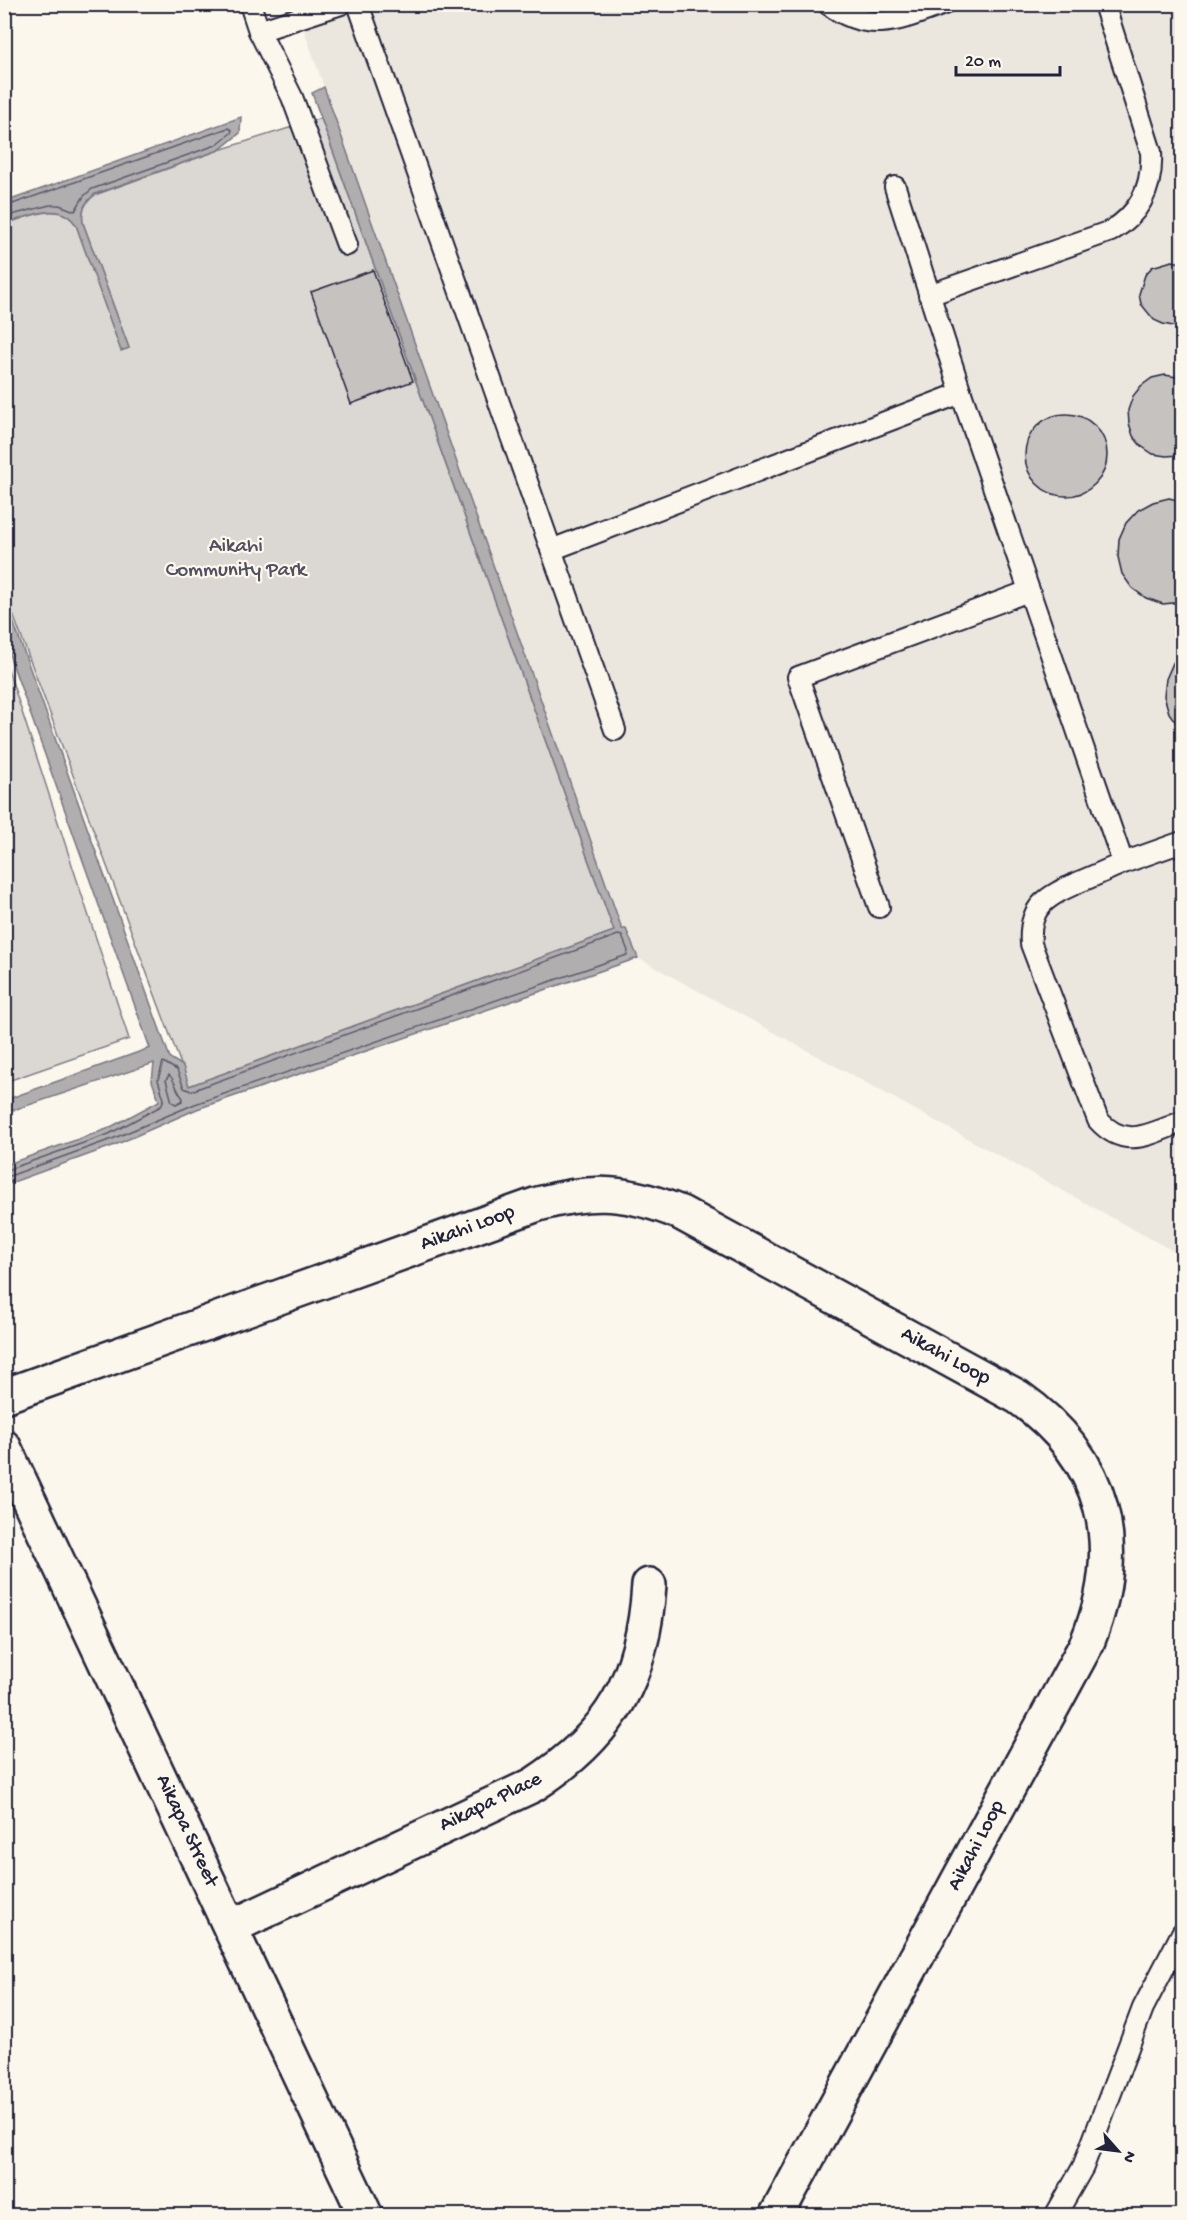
<svg xmlns="http://www.w3.org/2000/svg" width="1187" height="2220" font-family="'Gochi Hand',sans-serif">
  <style>
    .built { fill: #ebe7df }
    .green { fill: #dbd8d3; stroke: #7e7d87; stroke-width: 1.5 }
    .water { fill: #b1aeb0; stroke: #787681; stroke-width: 1.5 }
    .lines { fill: none; stroke-linecap: round; stroke-linejoin: round }
    .shore { stroke: #5b5a6a; stroke-width: 1.5 }
    .building { fill: #c6c2c0; stroke: #22223b; stroke-width: 1.5 }
    .service-casing { stroke: #22223b; stroke-width: 24 }
    .minor-casing { stroke: #22223b; stroke-width: 38 }
    .service { stroke: #fbf7ec; stroke-width: 20 }
    .minor { stroke: #fbf7ec; stroke-width: 33 }
    .labels { text-anchor: middle; dominant-baseline: central; stroke-width: 4.5; stroke-linejoin: round; paint-order: stroke }
    .park-label { font-size: 21px; fill: #505061; stroke: #fbf7ec }
    .street-label { font-size: 21px; fill: #22223b; stroke: #fbf7ec }
  </style>
  <rect width="100%" height="100%" fill="#fbf7ec"/>
  <filter id="ink" filterUnits="userSpaceOnUse"><feTurbulence type="fractalNoise" baseFrequency=".0167" numOctaves="2"/><feDisplacementMap in="SourceGraphic" scale="12" xChannelSelector="R" yChannelSelector="G"/><feConvolveMatrix kernelMatrix="1 2 1 2 8 2 1 2 1" color-interpolation-filters="sRGB"/></filter>
  <g filter="url(#ink)">
    <path class="built" d="M295,5h887v1251l-544,-298 -12,-29 -4,1z"/>
    <g class="green">
      <path d="M321,118l293,813 -425,155 -184,-493v-369c23,-7 55,-24 71,1l45,125 8,-2 -46,-125c-2,-13 2,-20 12,-28l124,-45z"/>
      <path d="M5,660l124,379 -124,43h-1z"/>
    </g>
    <g class="water">
      <path d="M324,87l298,842h4l12,29 -441,151 -82,36 -110,40v-20l102,-36 52,-28 -7,-20 2,-18 -149,50v-13l145,-52 -145,-405v-44l165,459 13,8 6,20 425,-155 -302,-838z"/>
      <path d="M241,117l-1,16 -21,17 -124,44c-11,9 -14,16 -12,29l46,125 -8,3 -45,-126c-16,-26 -48,-8 -71,-1v-22z"/>
    </g>
    <g class="lines">
      <g class="shore">
        <path d="M4,207l224,-79 4,2 -1,3 -15,12 -124,44 -8,7 -9,15 -16,-6h-9l-46,12"/>
        <path d="M169,1075c6,4 7,16 14,23l-1,3 -6,3 -4,-2 -6,-22z"/>
        <path d="M4,1171l105,-37 52,-28 3,-7 -6,-19 5,-18 14,8 7,18 7,3 427,-156 4,1 6,15 -1,4 -432,149 -83,35 -108,39"/>
      </g>
    </g>
    <g class="building">
      <path d="M1172,261l10,2v61l-9,2 -10,-2 -9,-4 -13,-16 -2,-10 6,-19 7,-8z"/>
      <path d="M373,270l40,111 -62,23 -40,-112z"/>
      <path d="M1165,375l17,3v76l-2,1 -14,1 -13,-2 -12,-8 -8,-10 -4,-13 -1,-13 5,-14 8,-10 11,-8z"/>
      <circle cx="1066" cy="455" r="41"/>
      <path d="M1169,498l13,3v101l-19,2 -17,-6 -14,-10 -10,-14 -4,-17 1,-18 7,-16 12,-13 15,-8z"/>
      <path d="M1182,652v79l-13,-18 -5,-17 2,-17 7,-16z"/>
    </g>
    <g class="lines">
      <defs>
        <g id="service">
          <path d="M250,4l9,27 33,66 55,148"/>
          <path d="M358,4l257,726"/>
          <path d="M828,4c42,31 72,16 116,0"/>
          <path d="M259,31l82,-27"/>
          <path d="M895,187l66,206 162,470 59,-21"/>
          <path d="M929,295l182,-64c30,-18 42,-45 40,-79l-47,-148"/>
          <path d="M551,550l410,-157"/>
          <path d="M1123,863c-14,6 -29,13 -44,19 -31,14 -51,23 -48,62l67,176c28,31 52,13 84,2"/>
          <path d="M879,907l-81,-230 231,-86"/>
          <path d="M1055,2216l28,-49 60,-159 39,-75"/>
        </g>
        <g id="minor">
          <path d="M4,1396l534,-192c56,-15 90,-13 143,9l337,184c88,62 109,148 69,246l-311,573"/>
          <path d="M4,1447l362,769"/>
          <path d="M231,1927l302,-142c79,-51 110,-107 116,-200"/>
        </g>
      </defs>
      <use href="#service" class="service-casing"/>
      <use href="#minor" class="minor-casing"/>
      <use href="#service" class="service"/>
      <use href="#minor" class="minor"/>
    </g>
  </g>
  <g class="labels">
    <g class="park-label">
      <text x="236" y="547">Aikahi<tspan x="236" dy="24">Community Park</tspan></text>
    </g>
    <g class="street-label">
      <text transform="translate(468 1229) rotate(-20)">Aikahi Loop</text>
      <text transform="translate(945 1357) rotate(29)">Aikahi Loop</text>
      <text transform="translate(491 1803) rotate(-26)">Aikapa Place</text>
      <text transform="translate(186 1831) rotate(65)">Aikapa Street</text>
      <text transform="translate(977 1846) rotate(-62)">Aikahi Loop</text>
    </g>
  </g>
  <rect width="1187" height="2220" fill="none" stroke="#fbf7ec" stroke-width="24"/>
  <rect x="12" y="12" width="1163" height="2196" fill="none" stroke="#22223b" stroke-width="2" filter="url(#ink)"/>
  <g transform="translate(1118 2151) rotate(118)" stroke="#fbf7ec" stroke-width="4.5" paint-order="stroke">
  <path d="M0-4.5L10 22L0 15L-10 22Z" fill="#22223b"/>
  <text y="-9" font-size="16" font-weight="bold" text-anchor="middle" fill="#22223b">N</text>
  </g>
  <path d="M956 66v9h104v-9" fill="none" stroke="#22223b" stroke-width="3"/>
  <text x="965" y="66" font-size="18" fill="#22223b" stroke="#fbf7ec" stroke-width="4.5" paint-order="stroke">20 m</text>
</svg>
